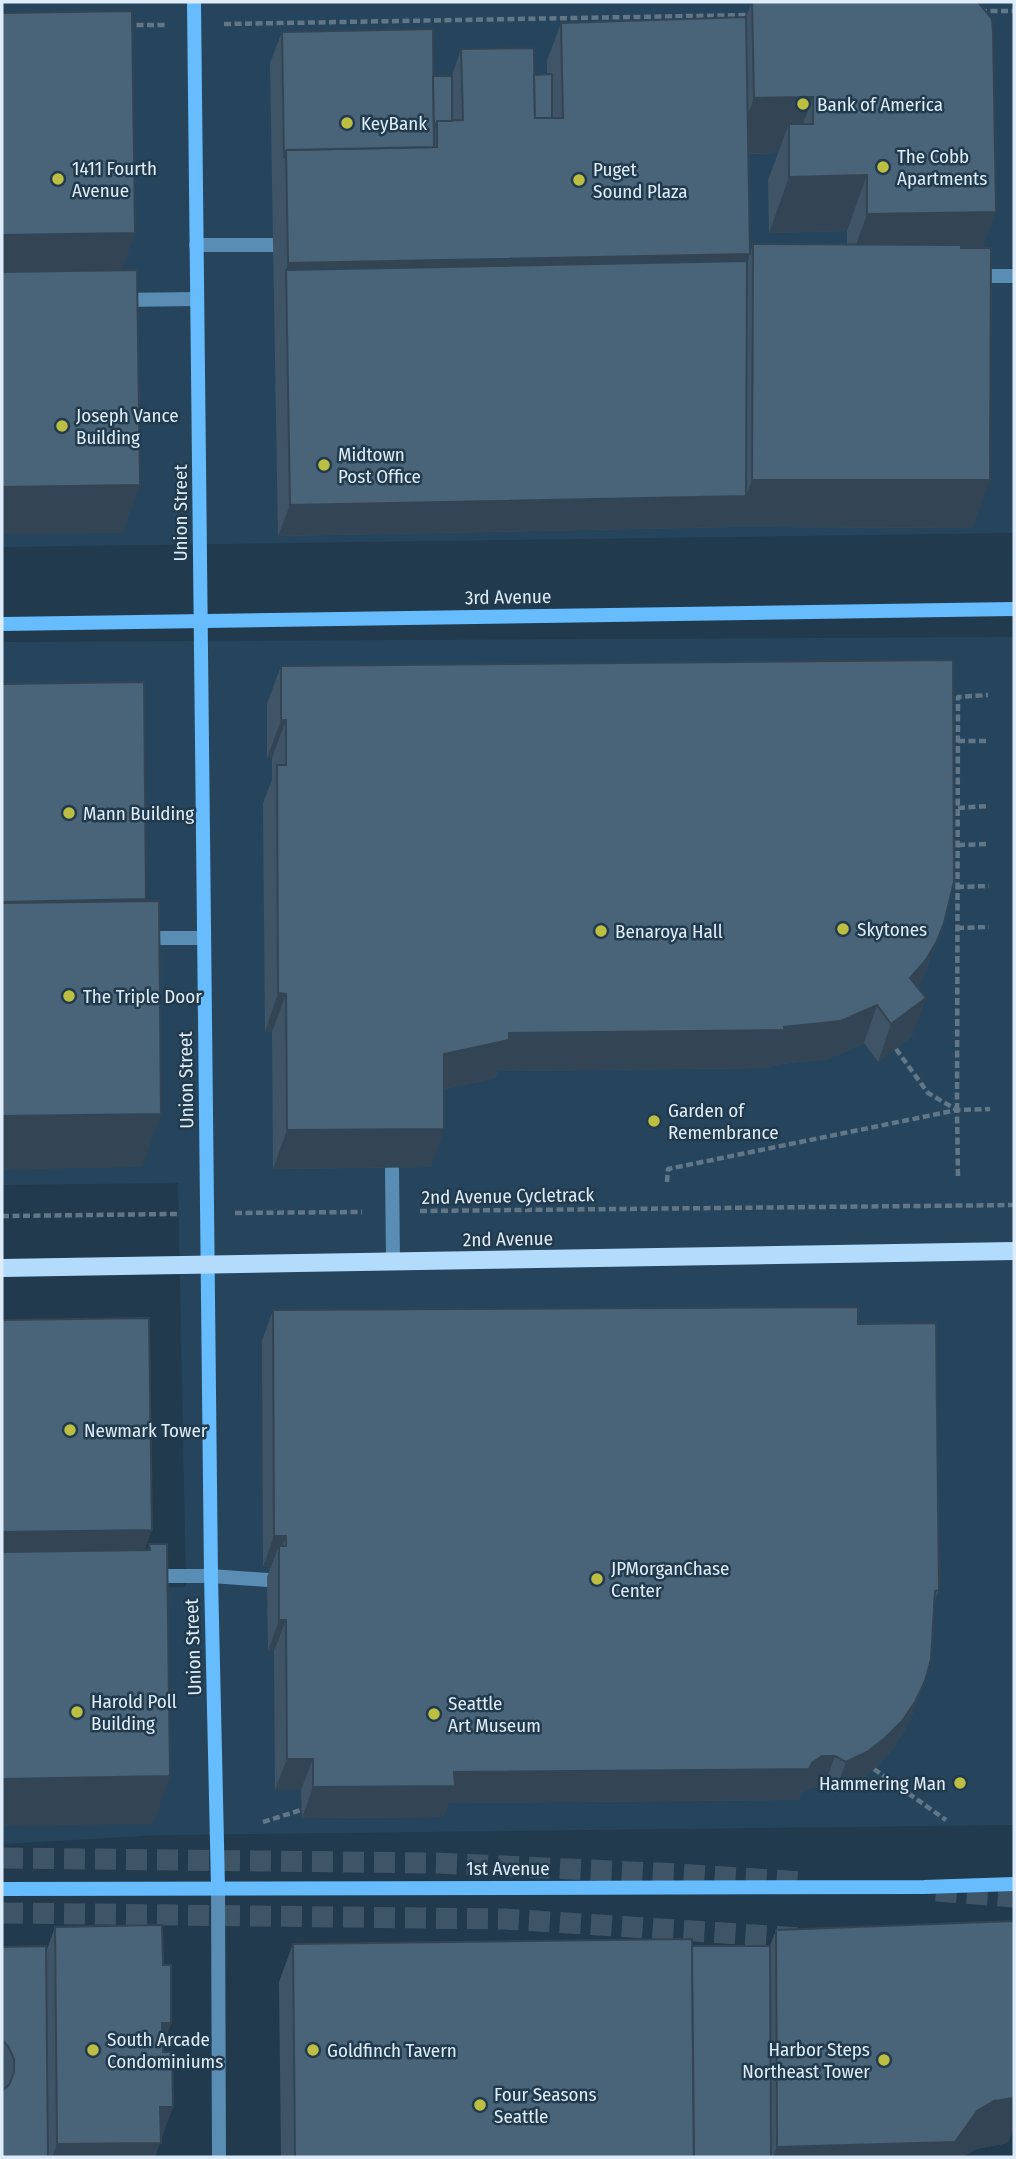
<svg xmlns="http://www.w3.org/2000/svg" width="1016" height="2159" font-family="'Fira Sans Condensed',sans-serif">
  <style>
    .built { fill: #26455c }
    .lines { fill: none; stroke-linecap: round; stroke-linejoin: round }
    .highway-tunnel { stroke: #3d5567; stroke-width: 21; stroke-dasharray: 21 10; stroke-linecap: butt }
    .path { stroke: #617687; stroke-width: 4.5; stroke-dasharray: 7 3.5; stroke-linecap: butt }
    .lane { stroke: #598db4; stroke-width: 14 }
    .street { stroke: #598db4; stroke-width: 14 }
    .secondary { stroke: #66bcfc; stroke-width: 14 }
    .primary { stroke: #b3dcfc; stroke-width: 18 }
    .wall { fill: #3f5567; fill-rule: evenodd }
    .shaded-wall { fill: #334554 }
    .building { fill: #496378; stroke: #334554; stroke-width: 2 }
    .poi-dot { fill: #bdbf43; stroke: #213a4d; stroke-width: 2.5 }
    .labels { text-anchor: middle; dominant-baseline: central; stroke-width: 5; stroke-linejoin: round; paint-order: stroke }
    .poi-label { font-size: 19px; fill: #ddecf8; stroke: #213a4d; text-anchor: start }
    .street-label { font-size: 19px; fill: #ddecf8; stroke: #213a4d }
  </style>
  <rect width="100%" height="100%" fill="#213a4d"/>
  <g class="built">
    <path d="M2,2h1012v531l-1012,14z"/>
    <path d="M1014,637v1188l-852,10 -160,9v-255l184,-2 -8,-404 -176,2v-543z"/>
  </g>
  <g class="lines">
    <g class="highway-tunnel">
      <path d="M2,1858l434,5 242,11 125,8"/>
      <path d="M936,1891l78,6"/>
      <path d="M2,1913l503,6 296,19"/>
    </g>
    <g class="path">
      <path d="M980,11h34"/>
      <path d="M224,24l527,-9"/>
      <path d="M126,25h40"/>
      <path d="M958,741h30"/>
      <path d="M958,808l30,-2"/>
      <path d="M958,845l30,-1"/>
      <path d="M957,887l32,-1"/>
      <path d="M957,928l32,-1"/>
      <path d="M896,1049l32,44 29,17 1,67"/>
      <path d="M957,1110l1,-413 30,-2"/>
      <path d="M667,1182l1,-13 289,-59 33,-1"/>
      <path d="M420,1211l594,-6"/>
      <path d="M235,1213l127,-1"/>
      <path d="M2,1216l175,-2"/>
      <path d="M874,1769l72,51"/>
      <path d="M263,1822l38,-12"/>
    </g>
    <g class="lane">
      <path d="M196,245h78"/>
      <path d="M980,276h34"/>
      <path d="M119,300l78,-1"/>
      <path d="M143,938h60"/>
      <path d="M392,1168l1,94"/>
      <path d="M150,1576h61l57,4"/>
    </g>
    <path class="street" d="M218,1887l1,270"/>
    <g class="secondary">
      <path d="M194,2l17,1574 7,311"/>
      <path d="M2,624l1012,-15"/>
      <path d="M2,1889l922,-2 90,-3"/>
    </g>
    <path class="primary" d="M2,1268l1012,-17"/>
  </g>
  <g class="wall">
    <path d="M752,2h226l4,246 -9,280 -238,-1 -457,9 -8,-473 12,-31 151,44h19l9,-27 73,26 13,-1v-13l14,-38 185,-6zM778,153l-10,27 1,53 78,-2v14l-94,-1 -3,10 -2,-100z"/>
    <path d="M281,666l649,295 -12,27 -6,48 -34,26 -14,-19 -36,16 -57,6 -1,3 -272,3 -3,7 -51,11 -13,78 -158,2 -1,-137h-7l-2,-229 9,-23v-22h-5v-54z"/>
    <path d="M273,1310l585,14 81,266 -5,12 -21,110 -10,21 -13,19 -16,17 -18,14 -21,10 -11,-6h-13l-10,7 -3,6 -350,3 -5,14 -141,1 -1,-28h-26l-1,-139h-6l-1,-74 4,-10h-8l-1,-226z"/>
    <path d="M55,1927l108,38 8,58 -9,24 -2,94 -5,16h-153l1,-67 -1,-3v-140l44,5z"/>
    <path d="M776,1930l232,213 -32,6 -14,8h-681l-2,-175 14,-38 477,2z"/>
  </g>
  <g class="shaded-wall">
    <path d="M813,97l-21,56 -3,-29 -11,29 -45,1 21,-56z"/>
    <path d="M867,175l-20,56 -78,2 20,-56z"/>
    <path d="M996,212l-21,56 -128,2 20,-56z"/>
    <path d="M135,233l-20,56 -113,2v-56z"/>
    <path d="M750,254l-14,38 -450,-22 2,-7z"/>
    <path d="M752,480h238l-17,48 -238,-1 -457,9 12,-31 456,-9z"/>
    <path d="M140,485l-17,48 -121,1v-47z"/>
    <path d="M281,720h5l-14,38h-5z"/>
    <path d="M944,923l-22,58 -11,18 -1,-21z"/>
    <path d="M278,993l8,1 -14,38h-7z"/>
    <path d="M926,998l-14,38 -34,26 13,-38z"/>
    <path d="M877,1005l-13,38 -36,16 -57,6 -1,3 -272,3 -3,7 -65,14 14,-38 65,-21 275,-6z"/>
    <path d="M161,1114l-19,53 -140,3v-54z"/>
    <path d="M444,1129l-13,38 -158,2 14,-39z"/>
    <path d="M152,1530l-11,31 -139,2v-31z"/>
    <path d="M274,1536h12l-7,20v-10l-8,21h-8z"/>
    <path d="M279,1620h7l-12,31h-6z"/>
    <path d="M925,1681l-12,31 -10,21 -13,19 -16,17 -18,14 -21,10 11,-31z"/>
    <path d="M822,1756h13l-11,31h-13l-10,7 -3,6 -350,3 -5,14 -141,1 11,-31 141,-15 358,-9z"/>
    <path d="M287,1759h26l-12,31h-26z"/>
    <path d="M170,1776l-17,48 -151,2v-47z"/>
    <path d="M162,2023h9l-20,56z"/>
    <path d="M1014,2098v29l-6,16 -32,6 -14,8h-189l4,-10 200,-36 17,-10z"/>
    <path d="M160,2107h13l-18,50h-103l5,-13z"/>
  </g>
  <g class="building">
    <path d="M752,2h226l14,17 1,12 3,181 -129,2v-39l-78,2v-53h24v-27l-59,1z"/>
    <path d="M132,11l3,222 -133,2v-222z"/>
    <path d="M746,17l4,237 -462,9 -2,-113 151,-3v-26l26,-1 -2,-71 73,-1 1,70h28l-2,-95z"/>
    <path d="M433,29l1,118 -148,3 -2,8 -2,-126z"/>
    <path d="M552,74v44h-17l-1,-43z"/>
    <path d="M433,76h19v45h-15l-3,8z"/>
    <path d="M753,244l208,1v3h30l-1,232h-238z"/>
    <path d="M747,261l-1,235 -456,9 -4,-235z"/>
    <path d="M137,270l3,215 -138,2v-215z"/>
    <path d="M953,660l1,222 -10,41 -8,20 -11,18 -15,17 16,20 -35,26 -14,-19 -36,16 -57,6v3l-275,3v7l-65,14v75l-157,1 -1,-136 -8,-1 -1,-228h9v-45h-5v-54z"/>
    <path d="M144,682l2,217 -144,3v-218z"/>
    <path d="M159,901l2,213 -159,2v-213z"/>
    <path d="M858,1307v17l78,-1 3,267 -4,1 -4,68 -6,22 -10,21 -13,19 -17,17 -18,14 -21,10 -11,-6h-13l-10,7 -3,6 -355,3 1,14 -142,1v-28h-26l-1,-127v-12h-7v-74h7v-10h-12l-1,-226z"/>
    <path d="M149,1318l3,212 -150,2v-212z"/>
    <path d="M149,1544h18l3,232 -168,3v-227l148,-2z"/>
    <path d="M1014,1921v177l-20,3 -17,10 -22,31 -178,5 -1,-217z"/>
    <path d="M162,1925l1,40h8v58h-9l1,29h9l1,55h-13l1,36 -104,1 -2,-217z"/>
    <path d="M692,1939l2,218h-399l-2,-213z"/>
    <path d="M46,1946l2,211h-46v-66l7,-6 5,-13v-13l-6,-13 -6,-6v-93z"/>
    <path d="M692,1946h78l1,211h-77z"/>
  </g>
  <g class="poi-dot">
    <circle cx="803" cy="104" r="7"/>
    <circle cx="347" cy="123" r="7"/>
    <circle cx="883" cy="167" r="7"/>
    <circle cx="58" cy="179" r="7"/>
    <circle cx="579" cy="180" r="7"/>
    <circle cx="62" cy="426" r="7"/>
    <circle cx="324" cy="465" r="7"/>
    <circle cx="69" cy="813" r="7"/>
    <circle cx="843" cy="929" r="7"/>
    <circle cx="601" cy="931" r="7"/>
    <circle cx="69" cy="996" r="7"/>
    <circle cx="654" cy="1121" r="7"/>
    <circle cx="70" cy="1430" r="7"/>
    <circle cx="597" cy="1579" r="7"/>
    <circle cx="77" cy="1712" r="7"/>
    <circle cx="434" cy="1714" r="7"/>
    <circle cx="960" cy="1783" r="7"/>
    <circle cx="93" cy="2050" r="7"/>
    <circle cx="313" cy="2050" r="7"/>
    <circle cx="884" cy="2060" r="7"/>
    <circle cx="480" cy="2105" r="7"/>
  </g>
  <g class="labels">
    <g class="poi-label">
      <text x="817" y="104">Bank of America</text>
      <text x="361" y="123">KeyBank</text>
      <text x="897" y="156">The Cobb<tspan x="897" dy="22">Apartments</tspan></text>
      <text x="72" y="168">1411 Fourth<tspan x="72" dy="22">Avenue</tspan></text>
      <text x="593" y="169">Puget<tspan x="593" dy="22">Sound Plaza</tspan></text>
      <text x="76" y="415">Joseph Vance<tspan x="76" dy="22">Building</tspan></text>
      <text x="338" y="454">Midtown<tspan x="338" dy="22">Post Office</tspan></text>
      <text x="83" y="813">Mann Building</text>
      <text x="857" y="929">Skytones</text>
      <text x="615" y="931">Benaroya Hall</text>
      <text x="83" y="996">The Triple Door</text>
      <text x="668" y="1110">Garden of<tspan x="668" dy="22">Remembrance</tspan></text>
      <text x="84" y="1430">Newmark Tower</text>
      <text x="611" y="1568">JPMorganChase<tspan x="611" dy="22">Center</tspan></text>
      <text x="91" y="1701">Harold Poll<tspan x="91" dy="22">Building</tspan></text>
      <text x="448" y="1703">Seattle<tspan x="448" dy="22">Art Museum</tspan></text>
      <text x="946" y="1783" text-anchor="end">Hammering Man</text>
      <text x="107" y="2039">South Arcade<tspan x="107" dy="22">Condominiums</tspan></text>
      <text x="870" y="2049" text-anchor="end">Harbor Steps<tspan x="870" dy="22">Northeast Tower</tspan></text>
      <text x="327" y="2050">Goldfinch Tavern</text>
      <text x="494" y="2094">Four Seasons<tspan x="494" dy="22">Seattle</tspan></text>
    </g>
    <g class="street-label">
      <text transform="translate(180 513) rotate(-90)">Union Street</text>
      <text transform="translate(508 597) rotate(-1)">3rd Avenue</text>
      <text transform="translate(186 1080) rotate(-91)">Union Street</text>
      <text transform="translate(508 1196) rotate(-1)">2nd Avenue Cycletrack</text>
      <text transform="translate(508 1239) rotate(-1)">2nd Avenue</text>
      <text transform="translate(193 1647) rotate(-92)">Union Street</text>
      <text x="508" y="1868">1st Avenue</text>
    </g>
  </g>
  <rect width="1016" height="2159" fill="none" stroke="#ddecf8" stroke-width="7"/>
</svg>
